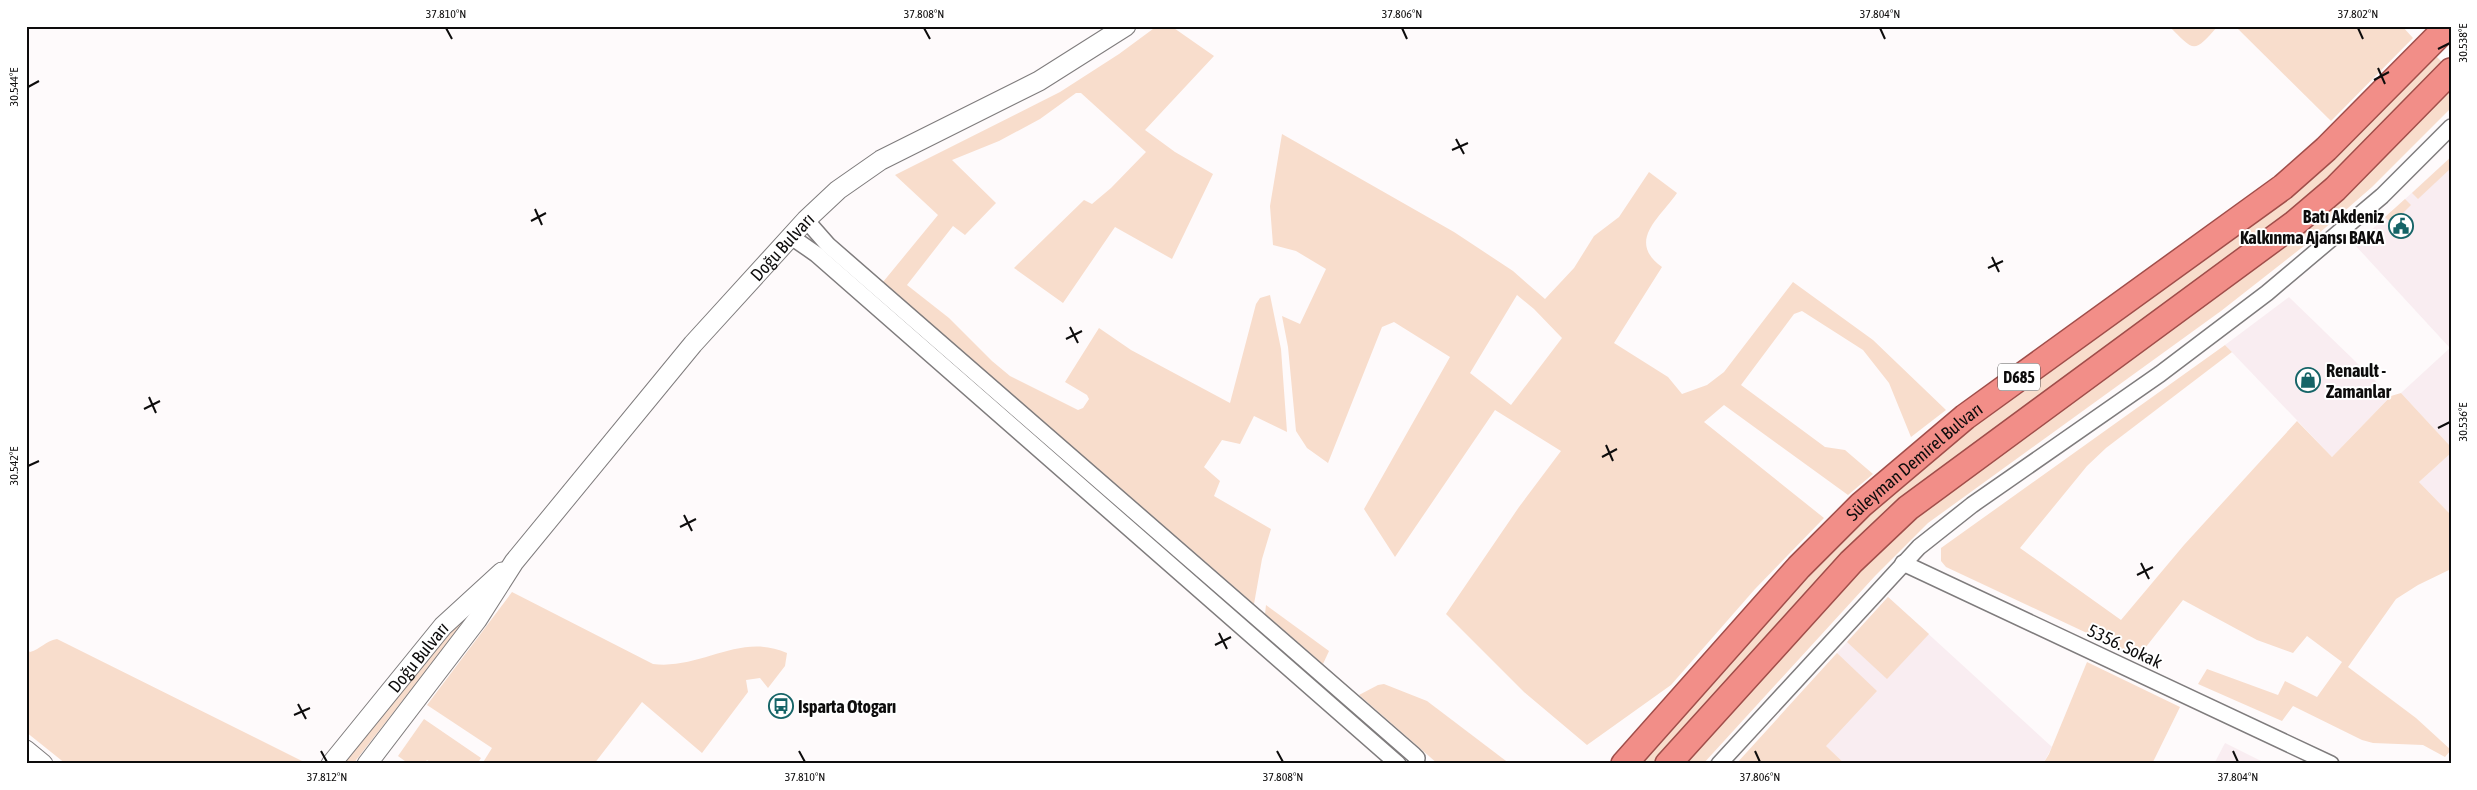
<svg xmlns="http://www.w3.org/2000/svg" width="2477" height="790" font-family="'Asap Condensed',sans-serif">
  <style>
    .built { fill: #f9edf1 }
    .green { fill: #f8ddcc; fill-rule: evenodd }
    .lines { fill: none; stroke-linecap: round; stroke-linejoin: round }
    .minor-casing { stroke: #7f7c7d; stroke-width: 18 }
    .tertiary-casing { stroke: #7f7c7d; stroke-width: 21 }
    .trunk-casing { stroke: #a04e4a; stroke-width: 28 }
    .minor { stroke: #fff; stroke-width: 15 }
    .tertiary { stroke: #fff; stroke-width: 19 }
    .trunk { stroke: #f28e88; stroke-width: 25 }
    .ticks { fill: none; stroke: #0d0c0c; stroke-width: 2 }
    .labels { text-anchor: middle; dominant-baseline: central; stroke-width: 4; stroke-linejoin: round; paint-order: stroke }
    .shield { fill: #fff; stroke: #565555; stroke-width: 1 }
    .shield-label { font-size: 16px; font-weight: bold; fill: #0d0c0c }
    .poi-label { font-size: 18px; font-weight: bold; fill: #0d0c0c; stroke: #fff; text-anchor: start }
    .street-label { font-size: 18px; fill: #0d0c0c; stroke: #fff }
    .neatline { fill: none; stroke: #0d0c0c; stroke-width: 2 }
    .ticks-label { font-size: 12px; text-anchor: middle; fill: #0d0c0c }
  </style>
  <rect width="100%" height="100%" fill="#fefafb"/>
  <g class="built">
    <path d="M2451,157v290l-50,-54 49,-45 -95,-103z"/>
    <path d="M2289,297l102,99 -59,61 -107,-112z"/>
    <path d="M2451,453v62l-32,-33z"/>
    <path d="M1888,597l164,150 -9,17h-198l-59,-55z"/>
    <path d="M2225,743l42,21h-53z"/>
  </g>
  <g class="green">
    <path d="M1157,26h14l43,30 -69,74 30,22 38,22 -41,85 -57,-32 -52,76 -49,-35 70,-68 8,4 19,-16 35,-36 -65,-59h-5l-36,26 -41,22 -47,19 44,43 -31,32 -12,-9 -46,59 42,33 43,43 18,15 68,34 5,-2 6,-9 -2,-4 -22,-13 34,-54 32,22 99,53 26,-99 4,-6 10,-3 11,54 6,83 -33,-16 -14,28 -18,-4 -18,27 16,14 -6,15 57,33 -9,30 -8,45 -371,-322 55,-67 -43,-40 165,-83 59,-38z"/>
    <path d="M2169,26h49c-25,28 -23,26 -49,0z"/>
    <path d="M2235,26h167l11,12 -82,83z"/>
    <path d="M2435,55l10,10 -124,124 -332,245 -333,330h-20l163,-185 81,-79z"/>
    <path d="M2451,89v19l-79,79 -63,55 -88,69 -293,212 -53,53 -172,188h-18l173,-192 42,-42z"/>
    <path d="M1282,134l172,98 59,39 32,28 29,-31 20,-32 25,-19 30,-45 28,21c-17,25 -51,48 -15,74l-48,76 54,34 14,17 25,-9 17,-13 69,-90 80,58 73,70 -35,27 -22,-54 -26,-33 -61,-39 -8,3 -53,71 84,62 20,3 28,24 -25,21 -124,-90 -20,17 120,96 -69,71 -84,96 -84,60 -63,-53 -78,-78 73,-107 42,-56 -66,-41 -100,147 -31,-48 86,-152 -56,-35 -12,5 -54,136 -21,-15 -11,-17 -8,-84 -6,-31 18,8 26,-55 -30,-18 -23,-6 -3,-39zM1517,295l17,14 28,29 -51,67 -41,-32z"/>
    <path d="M2451,157v11l-33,31 -6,-6z"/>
    <path d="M2405,199l6,6 -19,19 -7,-7z"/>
    <path d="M2225,345l7,7 -126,96 -19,18 -67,82 101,72 63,-75 113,-124 35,36 59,-61 10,-3 50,54v6l-32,29 32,33v54l-33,16 -22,14 -48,68 68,51 35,32 -6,7 -22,-12 -50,-2 -11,-3 -69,-34 -11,15 -84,-37 9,-15 71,26 7,-14 32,16 25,-35 -35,-26 -14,17 -36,-13 -74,-40 -45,57 -192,-90 -5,-6v-13z"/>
    <path d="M512,592l141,72c49,6 86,-32 134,-11l-2,13 -17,22 -8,-10 -14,2 2,12 -46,61 -60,-51 -48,62h-112l10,-16 -65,-43z"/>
    <path d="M1888,597l41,37 -42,45 -40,-37z"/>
    <path d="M1266,605l63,46 -6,13 -58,-50z"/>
    <path d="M471,613l-118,151h-10l108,-135z"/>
    <path d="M57,639l251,125h-242l-40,-32v-83l4,3c11,-3 15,-11 27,-13z"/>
    <path d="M1837,653l40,38 -51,55 19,18h-109z"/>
    <path d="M2087,662l93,45 -28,57h-109l6,-10z"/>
    <path d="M1384,684l43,17 83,63h-72l-79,-69 19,-10z"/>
    <path d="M424,719l57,39 -4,6h-45l-5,-4 -3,4h-15l-11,-8z"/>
  </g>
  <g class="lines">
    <defs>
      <g id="minor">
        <path d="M806,220l22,25 586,510 3,3 -1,6"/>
        <path d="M790,236l26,18 582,510"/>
        <path d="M1903,563l428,201"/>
        <path d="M1719,764l200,-217 53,-42 188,-131 107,-81 115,-97 69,-69"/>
      </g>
      <g id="tertiary">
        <path d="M26,750l17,14"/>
        <path id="s1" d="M331,764l112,-138 59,-54"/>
        <path id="s2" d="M367,764l110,-144 37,-58 179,-218 113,-124 32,-30 43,-30 158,-79 87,-55"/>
      </g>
      <g id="trunk">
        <path id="s3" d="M1624,764l175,-197 62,-62 104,-88 318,-230 43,-38 122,-123"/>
        <path d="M1668,764l183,-202 57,-54 387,-285 40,-34 116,-118"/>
      </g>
    </defs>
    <use href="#minor" class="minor-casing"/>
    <use href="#tertiary" class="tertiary-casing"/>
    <use href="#trunk" class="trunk-casing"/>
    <use href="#minor" class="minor"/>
    <use href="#tertiary" class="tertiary"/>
    <use href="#trunk" class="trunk"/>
  </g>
  <path class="ticks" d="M446,28l6,11M924,28l6,11M1402,28l5,11M1880,28l5,11M2358,28l5,11M2438,49l12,-6M2378,68l7,16M2374,80l15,-8M28,87l11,-6M1456,139l8,15M1452,150l16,-7M535,209l7,16M531,221l15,-8M1992,257l7,15M1988,268l15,-7M1070,327l8,16M1066,339l16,-8M149,397l7,16M144,409l16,-8M2438,428l12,-6M1606,445l7,16M1602,457l15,-8M28,466l11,-5M684,515l8,16M680,527l16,-8M2141,563l8,16M2137,575l16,-8M1219,633l8,16M1215,645l16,-8M298,704l8,15M294,715l16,-7M321,751l6,11M799,751l6,11M1277,751l6,11M1755,751l5,11M2233,751l5,11"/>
  <defs>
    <symbol id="civic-ring" viewBox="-11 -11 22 22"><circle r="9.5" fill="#fff" stroke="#156467" stroke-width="1.5"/><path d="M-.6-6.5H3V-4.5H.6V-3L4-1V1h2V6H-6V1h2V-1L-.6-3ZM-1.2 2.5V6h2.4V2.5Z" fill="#156467"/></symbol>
    <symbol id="shop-ring" viewBox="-11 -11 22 22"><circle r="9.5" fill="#fff" stroke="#156467" stroke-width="1.5"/><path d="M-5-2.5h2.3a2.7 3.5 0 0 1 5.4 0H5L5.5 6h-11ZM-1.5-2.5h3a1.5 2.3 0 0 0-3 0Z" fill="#156467"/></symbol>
    <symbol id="bus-ring" viewBox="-11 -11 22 22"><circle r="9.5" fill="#fff" stroke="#156467" stroke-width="1.5"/><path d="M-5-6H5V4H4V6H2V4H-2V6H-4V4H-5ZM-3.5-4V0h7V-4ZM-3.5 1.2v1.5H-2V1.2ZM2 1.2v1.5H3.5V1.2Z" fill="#156467"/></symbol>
  </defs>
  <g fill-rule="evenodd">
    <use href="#civic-ring" x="2387" y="212" width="28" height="28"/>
    <use href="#shop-ring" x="2294" y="366" width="28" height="28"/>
    <use href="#bus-ring" x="767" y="692" width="28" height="28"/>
  </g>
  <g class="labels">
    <rect class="shield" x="1998" y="363.5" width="42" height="27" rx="4"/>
    <g class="shield-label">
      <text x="2019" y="377">D685</text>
    </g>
    <g class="poi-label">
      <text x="2384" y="216" text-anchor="end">Batı Akdeniz<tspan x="2384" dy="21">Kalkınma Ajansı BAKA</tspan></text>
      <text x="2326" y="370">Renault -<tspan x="2326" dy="21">Zamanlar</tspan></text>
      <text x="798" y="706">Isparta Otogarı</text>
    </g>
    <g class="street-label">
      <text stroke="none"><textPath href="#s2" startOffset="664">Doğu Bulvarı</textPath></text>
      <text stroke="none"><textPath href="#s3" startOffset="420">Süleyman Demirel Bulvarı</textPath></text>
      <text transform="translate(2125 646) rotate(25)">5356. Sokak</text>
      <text stroke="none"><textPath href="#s1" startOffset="138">Doğu Bulvarı</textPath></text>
    </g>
  </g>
  <rect width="2477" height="790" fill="none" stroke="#ffffff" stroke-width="55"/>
  <rect x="28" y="28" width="2422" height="734" class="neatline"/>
  <g class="ticks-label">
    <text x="446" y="18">37.810°N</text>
    <text x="924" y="18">37.808°N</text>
    <text x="1402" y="18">37.806°N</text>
    <text x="1880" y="18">37.804°N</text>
    <text x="2358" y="18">37.802°N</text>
    <text transform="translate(2463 43) rotate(-90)" y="4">30.538°E</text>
    <text transform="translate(14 87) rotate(-90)" y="4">30.544°E</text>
    <text transform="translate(2463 422) rotate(-90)" y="4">30.536°E</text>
    <text transform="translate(14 466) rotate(-90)" y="4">30.542°E</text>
    <text x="327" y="781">37.812°N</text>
    <text x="805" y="781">37.810°N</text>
    <text x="1283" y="781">37.808°N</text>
    <text x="1760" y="781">37.806°N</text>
    <text x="2238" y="781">37.804°N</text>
  </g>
</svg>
